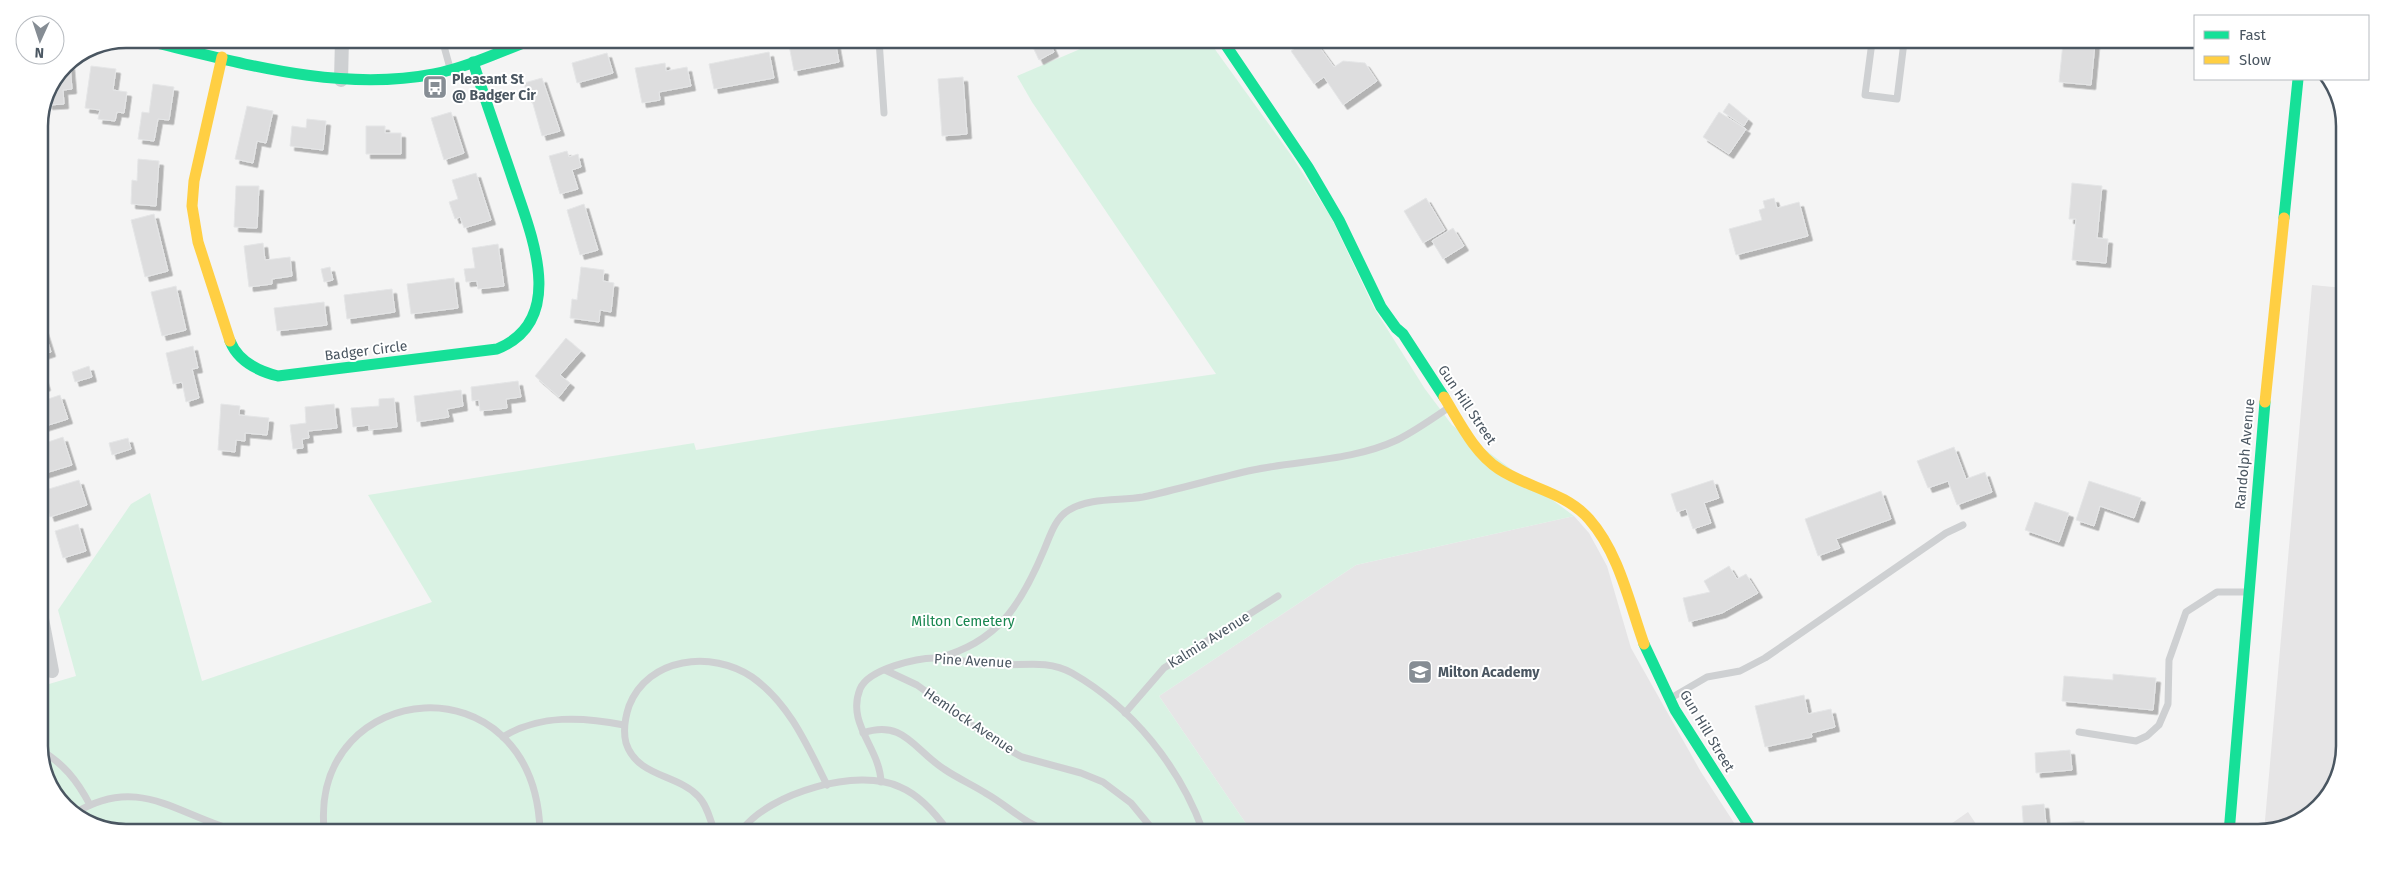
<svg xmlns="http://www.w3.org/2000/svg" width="2384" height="872" font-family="'Fira Sans',sans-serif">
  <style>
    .education { fill: #e6e5e6 }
    .green { fill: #d9f2e3 }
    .building { fill: #ddddde; stroke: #e5e6e7; filter: url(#shadow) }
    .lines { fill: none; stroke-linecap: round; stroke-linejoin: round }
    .lane { stroke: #ced0d2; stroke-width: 7 }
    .street { stroke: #ced0d2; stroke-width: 14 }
    .fast { stroke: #16e098; stroke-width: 11 }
    .slow { stroke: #ffcf43; stroke-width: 11 }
    .labels { text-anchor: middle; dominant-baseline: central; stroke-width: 4; stroke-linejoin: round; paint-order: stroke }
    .poi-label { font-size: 14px; font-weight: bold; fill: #4a5661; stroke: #fff; text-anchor: start }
    .street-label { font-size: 14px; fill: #4a5661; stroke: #fff }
    .park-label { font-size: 14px; fill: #17864f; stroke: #fff }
    .rim { fill: none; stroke: #4a5661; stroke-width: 2.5 }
  </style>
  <defs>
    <filter id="shadow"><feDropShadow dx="4.5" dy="4.5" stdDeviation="0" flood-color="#0004"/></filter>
  </defs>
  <rect width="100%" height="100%" fill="#f4f4f4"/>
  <g class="education">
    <path d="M2312,285l32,3 -3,486 -30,42 -47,16z"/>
    <path d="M1574,516l15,17 18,33 24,82 70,124 39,60 -489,-1 -92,-135 197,-131z"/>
    <path d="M1968,812l14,21h-44z"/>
  </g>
  <path class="green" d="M1099,41h110l82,114 40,62 43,91 51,81 27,36 122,91 -218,49 -197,131 92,135 -1153,-2 -41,-29 -18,-47v-66l37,-11 -18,-66 73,-106 19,-11 52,188 230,-79 -64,-107 326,-52 2,7 122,-20 398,-56 -184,-272 -15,-26z"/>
  <g class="building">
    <path d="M788,40h18l1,5 28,-5 4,22 -45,9z"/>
    <path d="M1030,41h19l5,11 -15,8z"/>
    <path d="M1305,41h10l19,26 9,-6 22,2 12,18 -34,24 -19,-28 -10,7 -23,-33z"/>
    <path d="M2063,43h32l-4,42 -32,-3z"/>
    <path d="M769,52l5,26 -60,11 -5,-25z"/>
    <path d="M607,53l6,20 -36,10 -5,-20z"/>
    <path d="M665,63l1,8 21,-4 4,19 -32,6 1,8 -18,3 -7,-35z"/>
    <path d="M64,65h6l2,24 -9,1 1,14 -16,1v-5z"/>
    <path d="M91,66l25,3 -3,21 14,2 -3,21 -7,-1 -2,9 -17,-2 2,-9 -15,-2z"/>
    <path d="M963,77l4,57 -25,2 -4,-57z"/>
    <path d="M542,78l18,53 -18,5 -11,-39 -3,1 -4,-15z"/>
    <path d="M153,84l21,3 -5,33 -11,-1 -4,22 -16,-2 4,-27 7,1z"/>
    <path d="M1729,103l19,16 -4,7 -21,-14z"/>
    <path d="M247,106l26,5 -7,32 -9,-2 -4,22 -18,-4z"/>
    <path d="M451,112l13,41 -20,7 -13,-42z"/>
    <path d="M1719,112l27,17 -17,25 -26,-17z"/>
    <path d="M307,119l19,2 -3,29 -33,-4 2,-20 14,2z"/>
    <path d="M366,126h19v7h16v21h-35z"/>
    <path d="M567,151l2,6 9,-3 3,13 -9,3 6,19 -18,5 -11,-38z"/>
    <path d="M138,159l21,2 -3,45 -25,-2 1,-24 5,1z"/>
    <path d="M476,173l15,47 -27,8 -4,-11 -5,2 -6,-17 9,-3 -6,-19z"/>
    <path d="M2072,183l30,3 -5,52 11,1 -2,24 -34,-3 4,-41h-7z"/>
    <path d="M236,186h23l-2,42 -23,-1z"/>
    <path d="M1426,198l19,32 -22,13 -19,-32z"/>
    <path d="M1774,198l3,10 22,-6 9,34 -72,19 -7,-26 33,-9 -3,-10 6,-2 -2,-7z"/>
    <path d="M584,204l14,46 -18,5 -13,-45z"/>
    <path d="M154,214l14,57 -23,6 -14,-57z"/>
    <path d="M1453,228l11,18 -21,13 -11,-18z"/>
    <path d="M263,243l2,17 25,-3 2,19 -20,3v5l-23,3 -5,-41z"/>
    <path d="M498,244l6,42 -26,3 -1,-8 -11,1 -2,-13 11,-1 -3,-20z"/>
    <path d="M330,267l3,13 -9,2 -3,-13z"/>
    <path d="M581,267l23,3 -1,11 11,2 -3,29 -11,-2 -1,12 -29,-4 2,-19 5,1z"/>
    <path d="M454,278l4,30 -47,6 -4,-30z"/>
    <path d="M176,286l10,44 -24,6 -11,-44z"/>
    <path d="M392,289l3,23 -48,7 -3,-24z"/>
    <path d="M324,302l3,23 -50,6 -3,-23z"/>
    <path d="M43,327l8,25 -12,4v-28z"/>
    <path d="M566,338l15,13 -21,24 10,8 -11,14 -24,-21z"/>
    <path d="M193,346l5,22 -6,1 7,29 -13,4 -4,-20 -9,2 -7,-31z"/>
    <path d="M39,364l7,22 -7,2z"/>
    <path d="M89,366l3,11 -17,5 -3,-10z"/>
    <path d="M518,381l3,16 -15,2 1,9 -27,3 -1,-11 -7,1 -1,-14z"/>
    <path d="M461,390l2,16 -16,3 2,8 -32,5 -3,-26z"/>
    <path d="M60,395l8,24 -29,9v-26z"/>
    <path d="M394,398l3,29 -28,3v-5l-16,2 -2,-19 28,-2v-7z"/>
    <path d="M221,404l19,2 -1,9 30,3 -2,17 -22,-2v8l-9,-1 -1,12 -17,-2z"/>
    <path d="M334,404l3,24 -29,3 1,7 -7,1 1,9 -10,1 -3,-24 16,-2 -1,-16z"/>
    <path d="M63,437l9,28 -33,10v-30z"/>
    <path d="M128,438l3,11 -19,6 -3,-12z"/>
    <path d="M1954,447l12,32 19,-7 7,20 -35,13 -9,-24 -20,7 -11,-27z"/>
    <path d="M79,480l8,25 -37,12 -8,-26z"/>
    <path d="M1713,480l6,18 -15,5 7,20 -18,6 -7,-20 -9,3 -6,-18z"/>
    <path d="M2089,481l52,17 -7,20 -34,-12 -6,20 -18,-6z"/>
    <path d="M1881,491l10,28 -55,20 4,9 -22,8 -13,-37z"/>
    <path d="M2035,502l34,11 -10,29 -34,-12z"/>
    <path d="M78,524l8,27 -23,7 -8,-27z"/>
    <path d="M1729,566l8,13 9,-5 12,19 -36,20 -33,9 -6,-24 27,-6 -6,-11z"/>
    <path d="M2113,674l43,4 -3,32 -91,-9 2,-25 49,4z"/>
    <path d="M1804,695l4,19 23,-5 4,18 -24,6 1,4 -47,10 -10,-41z"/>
    <path d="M2070,750l2,20 -36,3 -1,-20z"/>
    <path d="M2044,804l2,20 38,-3 1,12h-61l-2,-27z"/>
  </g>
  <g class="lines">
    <g class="lane">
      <path d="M442,39l8,29"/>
      <path d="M879,40l5,73"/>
      <path d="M1872,42l-7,53 32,4 7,-57"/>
      <path d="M938,658c60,-16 83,-53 106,-108 6,-14 11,-32 25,-40 21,-13 51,-9 74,-13 37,-8 73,-19 110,-27 48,-10 99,-9 144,-30 18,-9 35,-21 51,-32"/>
      <path d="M885,670l32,15 83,60 22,12 59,16 22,9 28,21 23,28"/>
      <path d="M1671,698l36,-21 33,-6 25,-13 181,-125 17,-8"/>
      <path d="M1125,713l39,-45 114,-72"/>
      <path d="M2079,732l57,9 11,-5 12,-11 9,-21 1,-44 17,-48 31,-20h29"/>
      <path d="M863,733c41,-14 51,17 81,36 13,9 29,16 43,25 21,12 38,30 62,37"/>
      <path d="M503,737c36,-23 81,-20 121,-12"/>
      <path d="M39,749c24,14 38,31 51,56"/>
      <path d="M881,782c-1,-34 -35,-58 -21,-93 8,-20 59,-32 78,-31 19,1 38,6 57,7 28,1 52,-6 77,8 61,35 107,93 131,158"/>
      <path d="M75,813c61,-37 97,-2 155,16"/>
      <path d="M324,829c-13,-150 209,-173 216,1"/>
      <path d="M714,830c-4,-11 -7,-25 -16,-34 -21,-22 -61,-19 -72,-53 -3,-12 -1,-25 3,-37 19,-49 83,-56 123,-29 37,26 55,68 75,108"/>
      <path d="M742,830c27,-37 116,-63 158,-43 19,8 36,27 48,44"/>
    </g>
    <g class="street">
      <path d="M341,80l1,-41"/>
      <path d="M39,603l13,68"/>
    </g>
    <g class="fast">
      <path d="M139,39c96,22 196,54 295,35 34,-7 65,-22 97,-34"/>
      <path d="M1223,41l85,126 31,53 42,87 15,21 7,6 41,63"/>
      <path d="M2284,218l14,-139"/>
      <path d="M230,341c8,20 28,30 48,35l219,-27c74,-30 31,-122 14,-175 -13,-38 -26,-75 -38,-112"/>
      <path d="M1644,644l31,66 78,122"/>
      <path d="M2229,833l36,-431"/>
    </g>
    <g class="slow">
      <path d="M222,57l-28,124 -2,25 6,36 32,99"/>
      <path d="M1444,397c15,24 30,56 55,72 29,19 66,23 90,50 30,34 40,83 55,125"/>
      <path d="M2265,402l19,-184"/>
    </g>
  </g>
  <defs>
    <symbol id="bus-square" viewBox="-11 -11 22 22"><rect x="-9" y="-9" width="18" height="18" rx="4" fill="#868d94" stroke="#fff"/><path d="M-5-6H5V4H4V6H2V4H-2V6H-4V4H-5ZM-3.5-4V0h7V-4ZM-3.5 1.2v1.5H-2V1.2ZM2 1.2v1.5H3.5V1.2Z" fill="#fff"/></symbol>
    <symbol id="school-square" viewBox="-11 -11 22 22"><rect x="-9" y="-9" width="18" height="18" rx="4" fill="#868d94" stroke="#fff"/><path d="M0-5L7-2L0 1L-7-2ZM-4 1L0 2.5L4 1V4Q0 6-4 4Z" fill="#fff"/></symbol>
  </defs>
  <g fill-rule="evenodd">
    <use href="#bus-square" x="421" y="73" width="28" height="28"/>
    <use href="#school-square" x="1406" y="658" width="28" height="28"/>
  </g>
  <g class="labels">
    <g class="poi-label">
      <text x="452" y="79">Pleasant St<tspan x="452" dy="16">@ Badger Cir</tspan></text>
      <text x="1438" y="672">Milton Academy</text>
    </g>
    <g class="street-label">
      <text transform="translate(366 351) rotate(-7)">Badger Circle</text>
      <text transform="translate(1467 405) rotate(56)">Gun Hill Street</text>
      <text transform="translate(2245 454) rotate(-85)">Randolph Avenue</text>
      <text transform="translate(1209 640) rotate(-32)">Kalmia Avenue</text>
      <text transform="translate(973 661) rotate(3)">Pine Avenue</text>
      <text transform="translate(969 721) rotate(34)">Hemlock Avenue</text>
      <text transform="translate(1707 731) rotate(59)">Gun Hill Street</text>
    </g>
    <g class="park-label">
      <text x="963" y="621">Milton Cemetery</text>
    </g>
  </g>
  <path d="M0 0H2384V872H0ZM126 48H2258A78 78 0 0 1 2336 126V746A78 78 0 0 1 2258 824H126A78 78 0 0 1 48 746V126A78 78 0 0 1 126 48Z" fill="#fff" fill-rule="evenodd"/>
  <path class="rim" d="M126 48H2258A78 78 0 0 1 2336 126V746A78 78 0 0 1 2258 824H126A78 78 0 0 1 48 746V126A78 78 0 0 1 126 48Z"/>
  <rect x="2194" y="15" width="175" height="65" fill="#ffffff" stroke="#b7bbc0"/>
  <rect x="2204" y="31" width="25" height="8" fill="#16e098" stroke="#b7bbc0"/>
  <text x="2239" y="40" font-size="15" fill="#4a5661">Fast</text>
  <rect x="2204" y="56" width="25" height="8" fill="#ffcf43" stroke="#b7bbc0"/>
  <text x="2239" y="65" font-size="15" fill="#4a5661">Slow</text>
  <g transform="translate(40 40) rotate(183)"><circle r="24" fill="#ffffff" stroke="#b7bbc0"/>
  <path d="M0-4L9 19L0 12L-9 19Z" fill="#868d94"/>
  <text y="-8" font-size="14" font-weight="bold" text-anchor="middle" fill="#4a5661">N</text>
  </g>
</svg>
